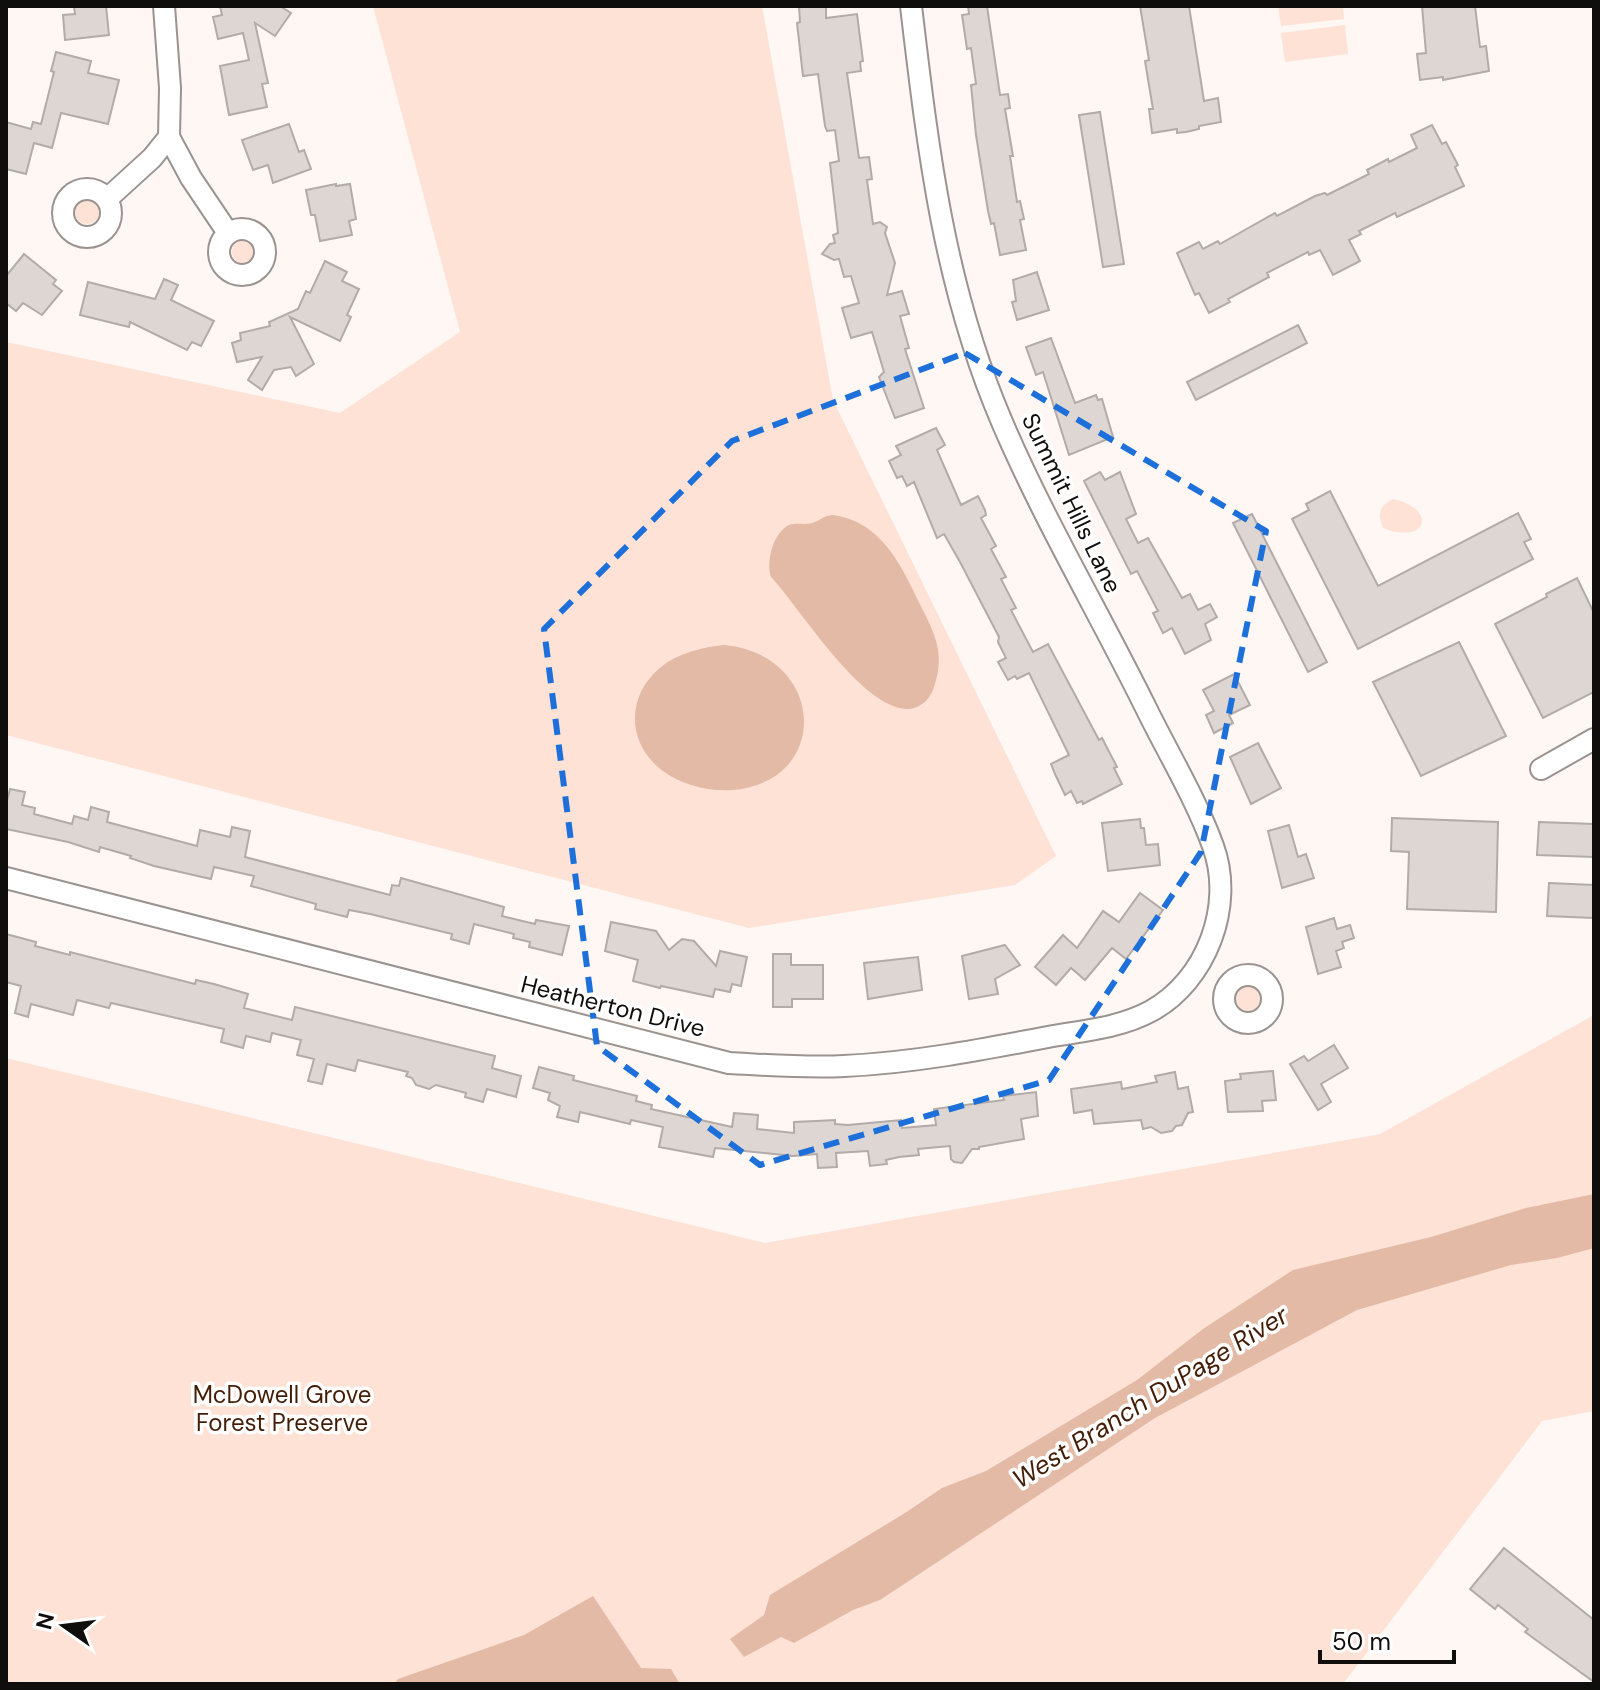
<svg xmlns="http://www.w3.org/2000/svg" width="1600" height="1690" font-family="'DM Sans',sans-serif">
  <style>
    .green { fill: #fde2d5 }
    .water { fill: #e3baa6 }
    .building { fill: #ddd6d2; stroke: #b2aba8; stroke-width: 2 }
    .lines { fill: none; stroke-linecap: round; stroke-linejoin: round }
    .minor-casing { stroke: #9a9390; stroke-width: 24 }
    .minor { stroke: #fff; stroke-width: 20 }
    .marked { fill: none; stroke: #1d70da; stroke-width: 6; stroke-dasharray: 16 10; stroke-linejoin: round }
    .labels { text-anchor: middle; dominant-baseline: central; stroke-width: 7; stroke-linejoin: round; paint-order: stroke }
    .street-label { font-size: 24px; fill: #100e0d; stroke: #fff }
    .park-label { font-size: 24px; fill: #441d07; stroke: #fff }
    .water-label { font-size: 26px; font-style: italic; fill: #441d07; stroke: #fff }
  </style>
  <rect width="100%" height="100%" fill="#fef7f4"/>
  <g class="green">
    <path d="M373,6h389l71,394 223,456 -41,29 -266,43 -743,-193v-393l334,71 120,-81z"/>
    <path d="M1278,6h65l1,13 -63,7z"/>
    <path d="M1345,25l3,29 -63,8 -4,-29z"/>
    <circle cx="87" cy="212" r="12"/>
    <circle cx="244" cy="252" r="12"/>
    <path d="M1393,499c44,9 36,47 -10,29 -6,-14 -4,-22 10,-29z"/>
    <circle cx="1247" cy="999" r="13"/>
    <path d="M1594,1015v396l-52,10 -199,263h-1337v-626l759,185 615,-109z"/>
  </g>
  <g class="water">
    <path d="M832,515c43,5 64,40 81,75 16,35 35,57 21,97 -3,10 -10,18 -20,21 -46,12 -115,-102 -143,-131 -5,-16 2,-44 18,-52 9,-3 18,1 26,-3 7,-3 9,-6 17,-7z"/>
    <path d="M724,645c101,9 109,136 9,145 -24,2 -51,-5 -70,-19 -36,-26 -38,-75 -2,-104 17,-14 42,-20 63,-22z"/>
    <path d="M1594,1194v54l-37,10 -46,7 -154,45 -202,108 -275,182 -27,10 -59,33 -13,-6 -37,20 -14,-18 34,-24 6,-20 135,-82 37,-25 44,-17 151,-91 66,-51 90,-59 138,-33 95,-29z"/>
    <path d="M593,1596l48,72 30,1 9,15h-286l4,-5 126,-44z"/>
  </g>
  <g class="building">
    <path d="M74,6h32l3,29 -44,5 -2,-25 12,-1z"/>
    <path d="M220,6h60l11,7 -16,23 -20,-13 13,60 -6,1 5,23 -38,8 -9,-49 29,-6 -6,-27 -25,6 -5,-22 9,-2z"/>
    <path d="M799,6h27v12l31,-4 6,47 -3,1 1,9 -14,2 12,85 10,-1 3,22 -5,1 6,44 7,-2 7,5 -2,6 10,30 -8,32 15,-4 7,23 -9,2 9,32 -4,1 19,59 -29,10 -16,-41 5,-5 -12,-40 -21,6 -9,-30 17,-5 -8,-27 -7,1 -5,-18 -5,1 -12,-6 8,-10 5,-1 -2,-8 5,-2 -8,-70 9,-2 -4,-31 -8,1 -2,-5 -7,-52 -15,2 -6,-53 3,-1z"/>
    <path d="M968,6h19l13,89 8,-1 2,14 -5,1 8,47h-3l7,46 3,-1 4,18 -4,1 6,30 -26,5 -6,-32 -3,1 -3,-13 -12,-76 -5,-50 5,-1 -5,-36 -4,1 -5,-34 7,-1z"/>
    <path d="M1140,6h49l15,95 14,-3 3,24 -22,4v3l-13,3 -9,1v-4l-25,4 -3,-24h4l-8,-48 4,-1z"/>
    <path d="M1422,6h53l5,41 6,-1 3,25 -46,9v-3l-23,3 -3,-26 9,-1z"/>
    <path d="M56,52l35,9 -3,12 31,7 -11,44 -47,-11 -9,35 -18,-5 -8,31 -20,-5v-47l25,7 2,-7 8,2 13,-52 -3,-1z"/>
    <path d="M1100,112l24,152 -21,3 -24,-152z"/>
    <path d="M289,124l10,28 5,-2 7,19 -38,14 -5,-18 -15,5 -11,-30z"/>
    <path d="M1432,125l10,19 4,-2 12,23 -3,2 9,19 -67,31 -2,-4 -36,18 2,3 -12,6 11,21 -27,14 -13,-25 -11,5 -1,-3 -41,21 2,4 -41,22 2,3 -21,11 -10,-20 -4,2 -18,-42 22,-11 4,7 15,-8 2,3 55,-31 2,3 38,-20 10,-3 2,2 42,-21 -2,-4 21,-11 1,3 28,-14 -6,-13z"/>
    <path d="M336,184v2l14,-2 6,35 -7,2 3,14 -32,6 -5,-26h-4l-5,-25z"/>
    <path d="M24,254l32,26 -3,4 9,7 -20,24 -19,-12 -7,8 -10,-8v-27z"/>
    <path d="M325,261l22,11 -5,9 17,8 -12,26 4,2 -11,24 -50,-24 24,47 -18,12 -5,-9 -17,3 -12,20 -14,-10 14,-23 -25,5 -5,-19 9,-3 -1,-7 30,-7 -1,-4 29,-13 8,-18 4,2z"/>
    <path d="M1037,272l12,38 -32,10 -5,-18 4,-1 -3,-21z"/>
    <path d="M164,279l14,6 -7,15 43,21 -13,25 -9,-4 -5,8 -57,-28 -1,5 -49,-12 8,-33 67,17z"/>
    <path d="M1298,325l9,18 -111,57 -9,-18z"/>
    <path d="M1051,338l24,65 21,-8 2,5 4,-1 11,38 -44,18 -26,-83 -7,3 -10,-28z"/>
    <path d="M936,428l9,17 -8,5 24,55 17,-9 7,14 1,5 -5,3 15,28 -5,3 15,28 -5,2 15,29 -5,2 22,42 15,-8 51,96 3,-2 15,29 -3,1 8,16 -39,20 -1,-3 -5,2 -6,-12 -6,4 -10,-21 -4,-10 18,-9 -40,-82 -12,6 -2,-3 -7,4 -10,-18 8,-4 -8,-16 1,-5 -39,-75 -16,-28 -7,4 -23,-56 -7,4 -5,-10 -5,2 -8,-17 12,-6 -5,-9z"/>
    <path d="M1100,472l5,8 15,-8 16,42 -10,5 12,24 10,-5 34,60 8,-4 8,16 12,-6 7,13 -12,7 6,16 -26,14 -13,-26 -9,5 -10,-20 5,-2 -21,-40 -6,3 -47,-93z"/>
    <path d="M1330,491l48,95 140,-73 13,26 -7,3 9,17 -175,90 -66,-130 17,-9 -3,-6z"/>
    <path d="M1252,514l75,148 -19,10 -75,-149z"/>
    <path d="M1577,578l17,35v79l-51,26 -48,-94 52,-27 -1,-3z"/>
    <path d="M1459,642l47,94 -85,40 -48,-94z"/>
    <path d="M1234,674l16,31 -21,10 4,8 -19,10 -8,-18 8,-4 -11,-21z"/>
    <path d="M1258,743l23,45 -30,16 -21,-47z"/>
    <path d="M10,789l15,3 -3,13 13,3 -1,6 38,10 2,-8 14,4 3,-13 18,5 -2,10 90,24 3,-16 30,7 2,-10 18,4 -5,26 145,38 2,-10 7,1 2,-8 103,29 -2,9 33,8 1,-4 33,6 -7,29 -33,-8 1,-5 -17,-4 1,-4 -40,-10 -5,20 -18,-5 1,-5 -82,-20 -21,-4 -2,7 -32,-8 1,-5 -65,-18 3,-10 -40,-9 -3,12 -57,-13 -24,-8 1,-2 -31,-9 -1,5 -31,-10 -62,-13v-24z"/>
    <path d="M1392,818l106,4 -2,90 -89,-3 2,-57 -18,-1z"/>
    <path d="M1140,819l1,9h3l2,17 12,-1 2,21 -52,6 -6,-48z"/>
    <path d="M1539,822l55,2v33l-57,-2z"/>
    <path d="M1289,825l9,32 8,-3 8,24 -32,10 -14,-57z"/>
    <path d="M1549,883l45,2v33l-47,-2z"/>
    <path d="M1140,893l23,17 -37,49 -14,-11 -27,32 -14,-12 -15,17 -21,-18 28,-32 14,13 26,-37 16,11z"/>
    <path d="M1334,918l3,11 13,-4 4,13 -12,4 2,6 -8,3 5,16 -23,7 -12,-47z"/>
    <path d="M611,922l45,9 13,19 13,-11 12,2 22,25 4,-15 27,6 -6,29 -9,-2 -2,8 -15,-3 -2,8 -52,-11 -1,2 -27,-7 5,-21 -33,-9z"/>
    <path d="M6,934l30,8 -1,4 35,9v-3l125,32 1,-4 18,4 34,10 -4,14 48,12 3,-13 200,49 -3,12 29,8 -5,21 -29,-8 -4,13 -18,-5 1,-4 -30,-8 -7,4 -13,-4 -4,-7 -6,-2 2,-4 -50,-12 -3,11 -28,-7 -5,20 -14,-3 6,-22 -17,-4 4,-15 -29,-7 -2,9 -24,-6 -3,12 -22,-6 3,-13 -113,-26 -2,5 -32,-8 -4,15 -42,-11 -3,13 -13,-4 6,-27 -15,-4z"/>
    <path d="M1005,945l15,20 -25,14 3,15 -29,5 -7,-43z"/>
    <path d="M773,954h18v11h32v34h-31v8h-19z"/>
    <path d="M918,957l4,33 -54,9 -4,-36z"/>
    <path d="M1334,1045l14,23 -27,16 10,18 -13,8 -28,-46 14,-8 4,5z"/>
    <path d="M539,1067l35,9 -1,4 64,16 -1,5 16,4 -1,4 81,18 2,-14 24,2 -1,14 37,4v-11l22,-1 19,-1v4l13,1 53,-5 1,8 34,-3 -2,-16 70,-9 -1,-4 33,-4 2,24 -17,3 3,20 -45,8v2h-7l-10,14 -8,-1 -3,-3 -1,-13 -32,3 1,6 -20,2 -13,3 1,4 -17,2 -2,-15 -32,2 1,14 -19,1 -1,-14 -24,2 -78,-8 -2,9 -54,-10 4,-20 -32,-7 -1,4 -50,-12 -2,10 -21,-5 3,-11 -12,-6 2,-7 -17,-5z"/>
    <path d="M1273,1071l3,29 -14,1 1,10 -35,1 -3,-31 16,-2 -1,-5z"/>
    <path d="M1175,1072l3,17 10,-2 5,25 -5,1 -6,12 -6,1 -4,5 -11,2 -10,-6 -8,2 -2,-9 -47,4 -2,-14 -18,3 -3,-24 50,-7 1,7 35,-7 -2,-6z"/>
    <path d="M1504,1548l90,72v62l-69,-50 3,-3 -30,-24 -3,4 -25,-20z"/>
  </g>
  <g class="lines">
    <defs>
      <g id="minor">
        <path d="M169,137l22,41 37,55"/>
        <circle cx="87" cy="213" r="24"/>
        <path d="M107,199l45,-41 17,-21 1,-49 -6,-82"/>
        <circle cx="242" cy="252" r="23"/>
        <path d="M1541,769l53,-30"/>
        <path d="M6,878l723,185c39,2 76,5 115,3 68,-3 136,-16 204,-29 34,-6 72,-9 103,-26 55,-30 84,-105 62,-165 -17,-47 -45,-93 -67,-138 -47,-95 -102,-188 -144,-286 -58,-135 -74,-272 -91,-416"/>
        <circle cx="1248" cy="999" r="24"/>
      </g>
    </defs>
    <use href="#minor" class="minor-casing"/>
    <use href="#minor" class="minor"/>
  </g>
  <path class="marked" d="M965,353l301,178 -65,321 -152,228 -289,85 -163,-119 -53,-417 188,-188z"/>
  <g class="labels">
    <g class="street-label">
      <text transform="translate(1072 503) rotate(64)">Summit Hills Lane</text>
      <text transform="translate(613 1006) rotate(14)">Heatherton Drive</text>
    </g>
    <g class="park-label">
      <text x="282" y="1394">McDowell Grove<tspan x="282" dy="28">Forest Preserve</tspan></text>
    </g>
    <g class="water-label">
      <text transform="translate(1150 1397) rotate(-32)">West Branch DuPage River</text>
    </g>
  </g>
  <rect width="1600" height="1690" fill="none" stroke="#100e0d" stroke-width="16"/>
  <g transform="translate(64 1626) rotate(284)" stroke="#ffffff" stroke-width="6" paint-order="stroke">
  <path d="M0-6L14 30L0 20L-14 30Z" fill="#100e0d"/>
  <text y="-12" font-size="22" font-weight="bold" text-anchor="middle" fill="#100e0d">N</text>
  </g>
  <path d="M1320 1650v12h134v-12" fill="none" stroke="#100e0d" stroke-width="4"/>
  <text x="1332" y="1650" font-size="24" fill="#100e0d" stroke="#ffffff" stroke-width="6" paint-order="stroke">50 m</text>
</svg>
